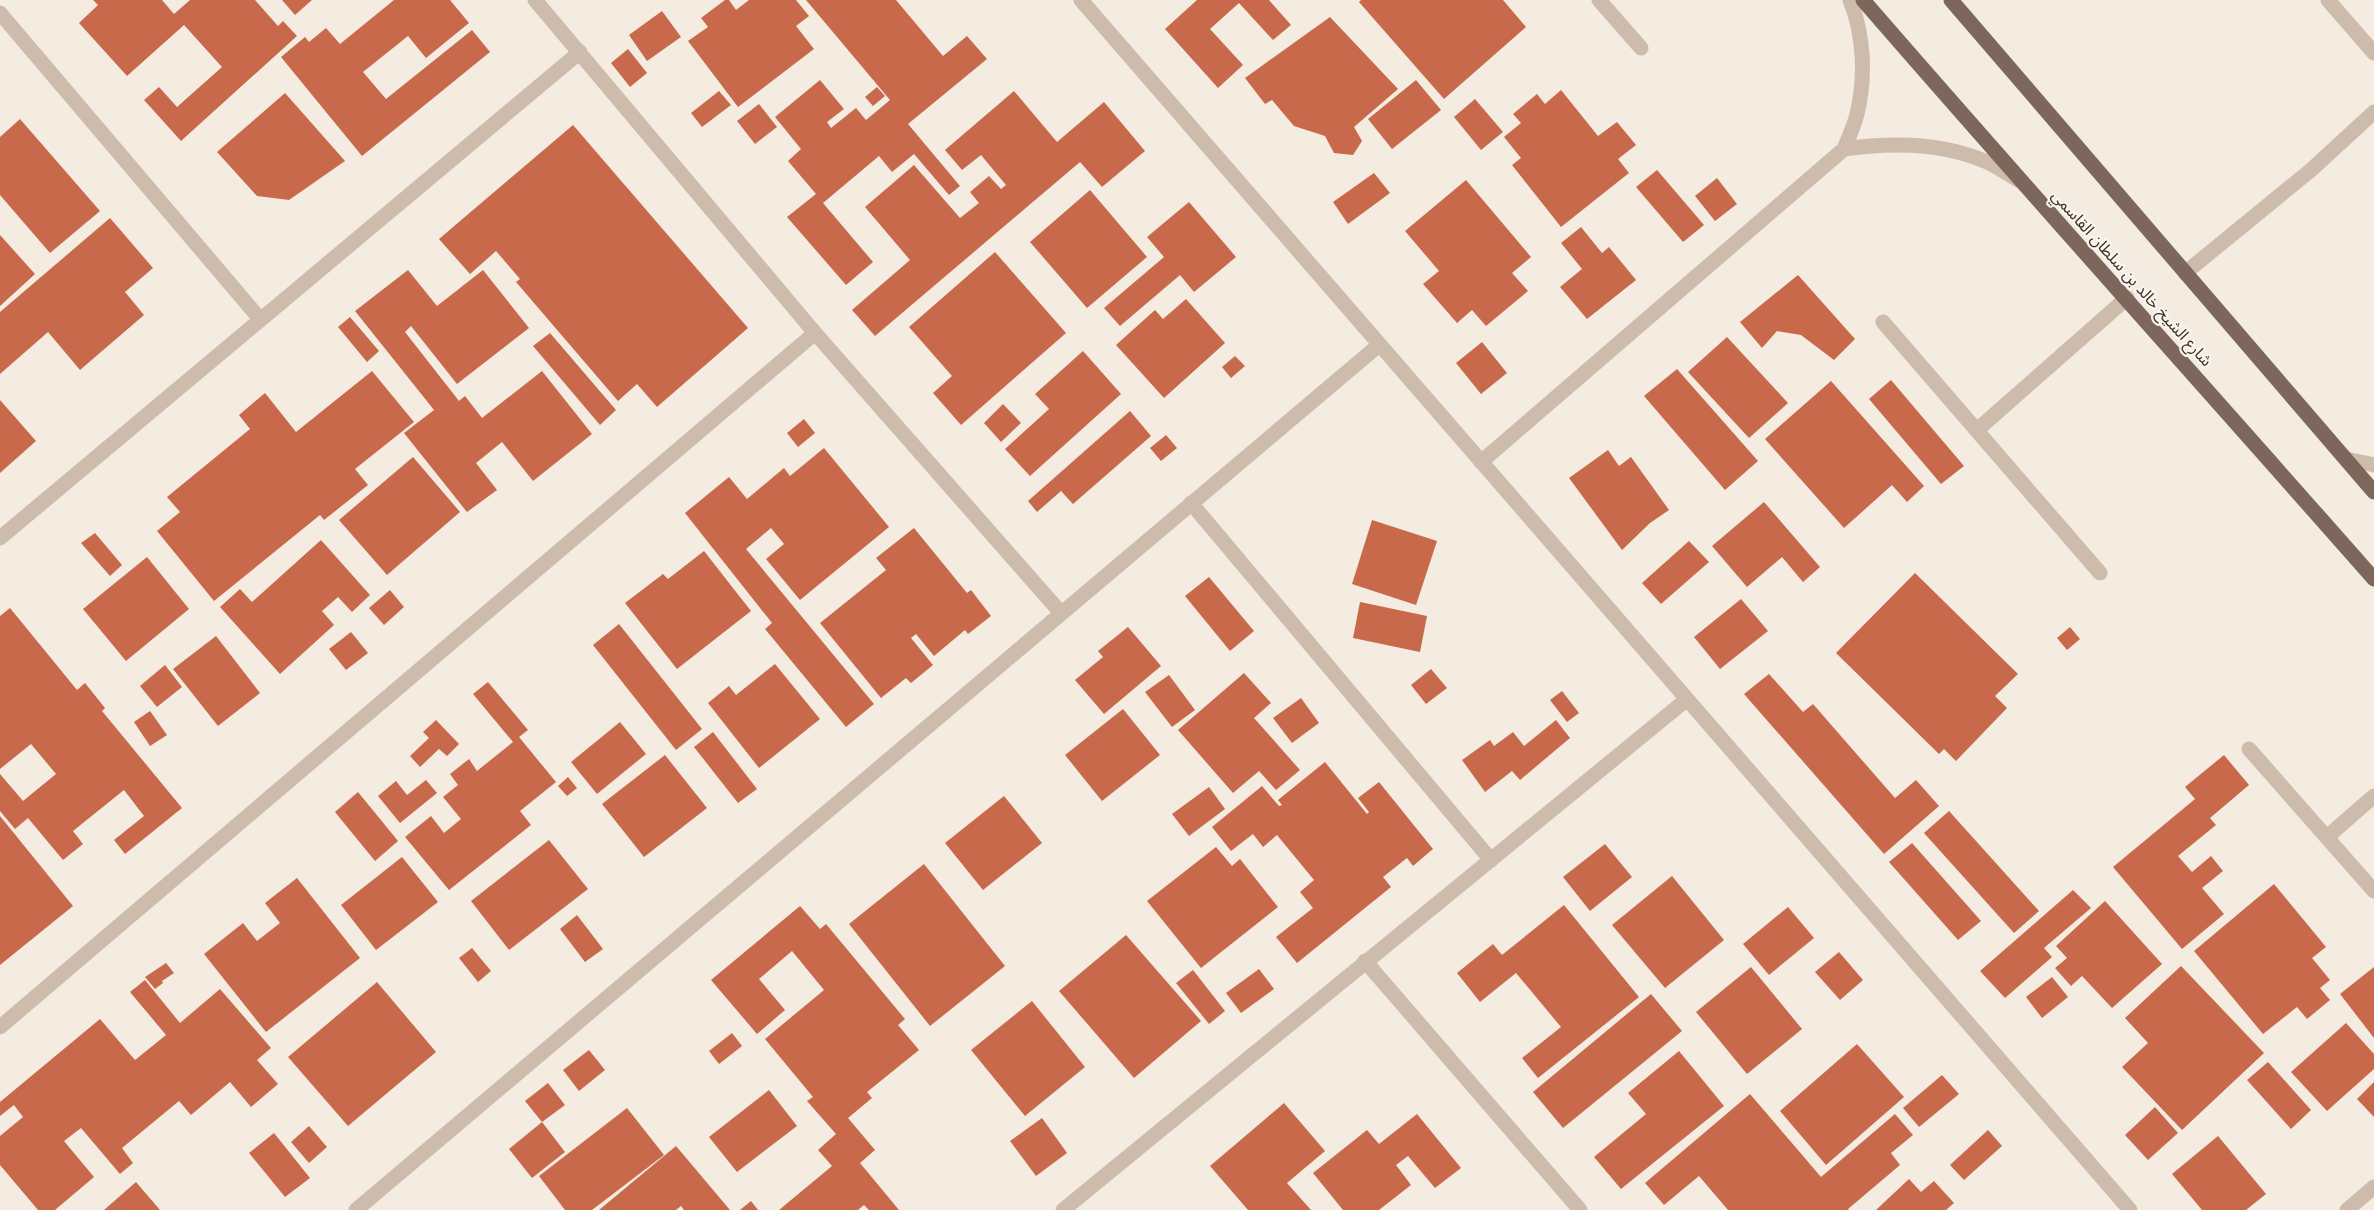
<svg xmlns="http://www.w3.org/2000/svg" width="2374" height="1210" font-family="Raleway,'Noto Sans Arabic',sans-serif">
  <style>
    .building { fill: #c8694b }
    .lines { fill: none; stroke-linecap: round; stroke-linejoin: round }
    .minor { stroke: #cdbbac; stroke-width: 15 }
    .major { stroke: #7d675c; stroke-width: 15 }
    .labels { text-anchor: middle; dominant-baseline: central; stroke-width: 4.5; stroke-linejoin: round; paint-order: stroke }
    .street-label { font-size: 16px; fill: #3b302b; stroke: #fbf5ee }
  </style>
  <rect width="100%" height="100%" fill="#f4ebe1"/>
  <g class="building">
    <path d="M93,0h69l12,14 16,-14h65l23,26 5,-5 14,15 -116,105 -37,-41 15,-13 18,20 45,-40 -38,-42 -57,51 -48,-53 19,-18z"/>
    <path d="M282,0h30l-17,15z"/>
    <path d="M394,0h56l19,23 -43,35 -18,-22 -45,36 23,27 86,-69 18,22 -128,104 -81,-99 24,-20 4,5 17,-14 14,16z"/>
    <path d="M725,0h4l7,10 13,-10h47l13,16 -13,10 18,23 -76,58 -50,-66 20,-14 -7,-9z"/>
    <path d="M806,0h90l47,56 24,-20 20,23 -79,65 52,62 -11,9 -35,-41 -22,18 -13,-16 -56,47 50,59 -27,23 -59,-68 29,-23 -28,-33 13,-12 -26,-32 45,-37 24,29 -17,13 4,6 25,-20 10,12 24,-20z"/>
    <path d="M1197,0h72l22,25 -18,15 -34,-37 -29,26 33,36 -25,23 -53,-59z"/>
    <path d="M1361,0h142l23,27 -82,72 -85,-97z"/>
    <path d="M662,11l19,26 -34,24 -18,-26z"/>
    <path d="M1330,17l68,72 -44,38 8,14 -9,14 -19,-2 -9,-17 -31,-10 -22,-26 -7,4 -20,-26z"/>
    <path d="M628,49l19,24 -17,14 -19,-24z"/>
    <path d="M1416,80l25,30 -49,39 -24,-30z"/>
    <path d="M877,87l8,9 -12,10 -8,-9z"/>
    <path d="M1561,90l37,46 19,-14 19,23 -18,14 11,14 -68,54 -49,-62 9,-7 -17,-21 17,-14 -8,-9 24,-20 8,10z"/>
    <path d="M719,91l12,14 -29,22 -11,-14z"/>
    <path d="M1014,91l43,51 47,-40 41,49 -43,36 -22,-25 -205,174 -23,-26 58,-50 -45,-53 49,-42 46,53 19,-15 -9,-11 19,-16 12,13 5,-4 -25,-30 -19,15 -17,-20z"/>
    <path d="M285,93l60,68 -56,39 -32,-4 -40,-44z"/>
    <path d="M1475,99l28,33 -22,18 -27,-33z"/>
    <path d="M759,104l18,23 -22,17 -18,-23z"/>
    <path d="M20,119l80,92 -50,42 -50,-58v-58z"/>
    <path d="M573,125l175,203 -91,79 -20,-23 -19,17 -102,-119 4,-3 -24,-28 -26,23 -31,-35z"/>
    <path d="M1657,170l47,55 -21,17 -47,-55z"/>
    <path d="M1374,173l16,20 -42,31 -15,-22z"/>
    <path d="M1717,178l20,26 -22,17 -20,-25z"/>
    <path d="M1466,180l65,77 -19,16 16,18 -42,35 -14,-16 -15,13 -34,-39 16,-13 -34,-40z"/>
    <path d="M1090,190l57,67 -60,51 -57,-66z"/>
    <path d="M1189,202l47,55 -42,35 -14,-17 -60,51 -16,-18 60,-51 -17,-20z"/>
    <path d="M110,218l43,50 -28,24 19,23 -64,55 -32,-38 -48,42v-62z"/>
    <path d="M1581,227l21,26 7,-6 27,33 -49,39 -27,-32 22,-18 -21,-26z"/>
    <path d="M0,235l35,39 -35,32z"/>
    <path d="M995,252l71,81 -105,92 -28,-32 19,-17 -43,-49z"/>
    <path d="M408,270l29,36 46,-36 46,58 -72,56 -46,-58 -6,6 54,69 6,-5 17,22 60,-47 50,63 -59,47 -31,-39 -26,21 21,27 -30,22 -63,-79 30,-23 -79,-99z"/>
    <path d="M1798,275l57,64 -21,21 -33,-25 -24,-4 -15,17 -22,-26z"/>
    <path d="M1186,299l39,44 -61,55 -48,-53 39,-35 8,9z"/>
    <path d="M350,317l29,34 -12,11 -29,-35z"/>
    <path d="M550,333l66,77 -16,15 -67,-79z"/>
    <path d="M1727,337l61,66 -39,35 -61,-66z"/>
    <path d="M1482,342l25,31 -26,21 -25,-31z"/>
    <path d="M1083,351l38,43 -91,82 -25,-27 44,-40 -14,-15z"/>
    <path d="M1235,356l10,10 -14,12 -9,-11z"/>
    <path d="M1677,369l81,92 -33,29 -81,-94z"/>
    <path d="M372,371l42,51 -59,47 13,16 -44,35 -4,-5 -106,86 -57,-70 23,-19 -13,-15 83,-68 -11,-14 26,-22 31,39z"/>
    <path d="M1891,380l73,86 -23,18 -72,-85z"/>
    <path d="M1831,381l93,105 -17,16 -15,-17 -48,43 -79,-89z"/>
    <path d="M0,400l36,41 -36,32z"/>
    <path d="M1003,404l18,19 -20,19 -17,-19z"/>
    <path d="M1130,411l21,25 -78,68 -12,-13 -24,21 -9,-11z"/>
    <path d="M804,419l11,14 -17,14 -11,-14z"/>
    <path d="M1166,435l11,13 -16,13 -11,-13z"/>
    <path d="M824,448l65,79 -89,73 -34,-41 18,-15 -13,-16 -25,21 128,155 -28,23 -81,-98 7,-6 -87,-110 44,-36 18,22 37,-31 6,8z"/>
    <path d="M1608,450l11,16 12,-9 38,53 -19,13 -28,27 -53,-72z"/>
    <path d="M413,457l47,55 -73,63 -48,-55z"/>
    <path d="M1764,502l56,65 -17,15 -21,-25 -35,30 -35,-41z"/>
    <path d="M1372,520l65,21 -21,64 -64,-21z"/>
    <path d="M914,528l53,65 4,-3 20,26 -23,18 -3,-4 -31,26 -18,-22 -5,4 22,27 -22,18 -5,-5 -25,20 -61,-75 66,-53 -10,-12z"/>
    <path d="M95,533l27,32 -12,11 -29,-33z"/>
    <path d="M321,540l49,55 -18,17 -14,-15 -16,14 12,14 -54,49 -60,-67 20,-18 12,13z"/>
    <path d="M1689,541l20,21 -48,42 -19,-21z"/>
    <path d="M704,551l47,60 -74,58 -52,-66 38,-29 5,5z"/>
    <path d="M147,557l42,52 -63,52 -43,-52z"/>
    <path d="M1915,573l103,101 -23,22 12,12 -51,53 -12,-12 -5,5 -103,-101z"/>
    <path d="M1209,577l45,54 -24,20 -45,-55z"/>
    <path d="M390,590l14,17 -20,18 -15,-17z"/>
    <path d="M1741,599l27,32 -48,38 -26,-32z"/>
    <path d="M1360,602l67,14 -7,36 -67,-14z"/>
    <path d="M10,608l67,82 8,-7 20,25 -3,3 80,97 -57,46 -11,-14 30,-24 -20,-26 -51,41 10,13 -20,16 -35,-42 -13,11 -15,-18v-37l23,27 33,-27 -25,-30 -31,25v-153z"/>
    <path d="M619,624l83,105 -26,21 -83,-105z"/>
    <path d="M1128,627l33,39 -57,48 -29,-34 28,-23 -5,-6z"/>
    <path d="M2070,627l10,12 -13,11 -10,-12z"/>
    <path d="M351,632l17,21 -22,17 -17,-21z"/>
    <path d="M216,636l44,57 -42,33 -45,-57z"/>
    <path d="M775,664l45,55 -61,49 -51,-65 21,-17 7,9z"/>
    <path d="M165,665l17,22 -25,20 -17,-21z"/>
    <path d="M1431,669l16,19 -21,16 -15,-19z"/>
    <path d="M1244,673l27,30 -17,15 46,52 -24,20 -17,-19 -26,22 -55,-63z"/>
    <path d="M1769,674l34,38 10,-8 82,94 21,-18 23,26 -55,48 -140,-160z"/>
    <path d="M1169,675l26,35 -23,17 -27,-35z"/>
    <path d="M488,682l40,48 -9,7 37,45 -36,29 11,14 -82,65 -44,-53 26,-21 13,17 17,-14 -18,-22 15,-12 -8,-11 19,-15 8,12 36,-29 -40,-48z"/>
    <path d="M1562,691l17,22 -12,9 -17,-22z"/>
    <path d="M1301,698l18,25 -27,20 -19,-25z"/>
    <path d="M1123,709l37,46 -58,46 -37,-46z"/>
    <path d="M150,711l17,24 -17,11 -16,-24z"/>
    <path d="M436,720l23,24 -12,12 -8,-7 -19,18 -10,-11 19,-18 -6,-6z"/>
    <path d="M1556,720l14,18 -50,42 -8,-9 -27,21 -23,-32 28,-20 4,6 19,-14 11,14z"/>
    <path d="M620,722l26,32 -49,40 -26,-32z"/>
    <path d="M713,732l44,57 -19,14 -44,-56z"/>
    <path d="M665,755l42,53 -63,49 -42,-53z"/>
    <path d="M2224,755l25,30 -39,33 6,7 -38,31 14,16 19,-16 12,15 -21,17 22,26 -42,35 -69,-82 82,-68 -10,-12z"/>
    <path d="M1325,762l42,52 2,-2 -11,-14 21,-16 54,67 -20,17 -6,-8 -24,19 8,10 -94,76 -21,-26 37,-29 -13,-16 14,-12 -37,-45 -14,12 -10,-13 -22,17 -19,-24 50,-41 17,20 3,-1 -4,-5z"/>
    <path d="M568,777l9,11 -10,8 -9,-10z"/>
    <path d="M426,780l11,13 -37,30 -22,-27 18,-15 11,14z"/>
    <path d="M1209,787l16,22 -36,27 -17,-22z"/>
    <path d="M358,792l40,49 -23,20 -40,-49z"/>
    <path d="M1004,796l38,47 -59,47 -38,-47z"/>
    <path d="M1949,811l90,100 -25,22 -90,-100z"/>
    <path d="M0,816l73,90 -73,59z"/>
    <path d="M549,840l39,49 -79,61 -38,-49z"/>
    <path d="M1912,843l69,78 -23,19 -69,-78z"/>
    <path d="M1605,844l27,33 -42,34 -27,-34z"/>
    <path d="M1216,847l16,19 8,-7 38,48 -77,61 -54,-67z"/>
    <path d="M402,857l36,45 -62,48 -35,-45z"/>
    <path d="M924,864l81,102 -75,60 -81,-102z"/>
    <path d="M1672,876l52,64 -59,48 -53,-63z"/>
    <path d="M297,878l63,80 -94,74 -62,-78 39,-31 14,18 23,-18 -15,-20z"/>
    <path d="M2274,884l52,63 -14,11 18,22 -10,8 10,12 -23,19 -10,-12 -34,27 -69,-83z"/>
    <path d="M2073,890l18,18 -47,40 8,9 -47,41 -25,-27z"/>
    <path d="M2105,901l57,63 -50,44 -30,-32 -11,10 -16,-18 12,-10 -11,-12z"/>
    <path d="M1564,905l75,92 -101,81 -16,-20 39,-31 -45,-54 -36,29 -23,-29 36,-29 9,11z"/>
    <path d="M800,906l20,23 6,-5 79,95 -7,6 21,25 -52,42 5,6 -24,20 27,32 -15,13 39,47h-30l-5,-5 -6,5h-79l53,-44 -14,-16 18,-16 -29,-33 6,-4 -48,-58 59,-49 -32,-39 -33,28 26,31 -28,24 -46,-54z"/>
    <path d="M1788,907l26,31 -45,37 -26,-31z"/>
    <path d="M577,915l26,34 -18,13 -25,-33z"/>
    <path d="M1126,935l75,86 -67,57 -75,-87z"/>
    <path d="M472,948l19,23 -13,11 -19,-24z"/>
    <path d="M1839,952l24,28 -23,20 -25,-28z"/>
    <path d="M166,963l8,10 -12,8 1,2 -8,6 -10,-12z"/>
    <path d="M2181,966l83,87 -82,77 -60,-63 26,-24 -23,-25z"/>
    <path d="M1751,967l51,62 -55,45 -51,-62z"/>
    <path d="M2374,967v71l-34,-44z"/>
    <path d="M1259,969l15,20 -33,24 -15,-20z"/>
    <path d="M1193,970l32,41 -16,13 -33,-41z"/>
    <path d="M2052,977l16,20 -26,21 -16,-21z"/>
    <path d="M145,980l35,43 40,-34 51,59 -14,12 21,24 -27,23 -21,-25 -39,33 -12,-14 -57,47 11,15 -13,11 -39,-46 -17,13 30,36 -39,33h-17l-38,-45v-29l23,-19 -9,-12 -14,11v-14l100,-83 35,41 31,-25 -36,-43z"/>
    <path d="M377,982l59,70 -88,74 -60,-69z"/>
    <path d="M1651,994l31,37 -119,97 -30,-36z"/>
    <path d="M1032,1001l53,66 -60,49 -54,-66z"/>
    <path d="M2346,1023l28,31v15l-47,42 -36,-39z"/>
    <path d="M732,1033l10,13 -23,18 -10,-13z"/>
    <path d="M1857,1044l47,53 -78,68 -46,-54z"/>
    <path d="M589,1050l16,20 -26,21 -16,-21z"/>
    <path d="M1679,1051l45,55 -103,83 -27,-32 52,-43 -18,-21z"/>
    <path d="M2268,1062l43,48 -20,19 -44,-49z"/>
    <path d="M1942,1075l17,19 -40,33 -16,-19z"/>
    <path d="M2374,1082v35l-17,-18z"/>
    <path d="M548,1083l17,22 -23,17 -17,-21z"/>
    <path d="M769,1090l28,36 -60,46 -28,-35z"/>
    <path d="M1750,1094l71,83 74,-63 18,21 -22,18 9,12 -52,44 1,1h-121l-29,-34 -35,29 -19,-22z"/>
    <path d="M1284,1103l41,48 -38,32 24,27h-63l-38,-44z"/>
    <path d="M2155,1107l23,26 -30,27 -23,-25z"/>
    <path d="M627,1108l37,47 -72,55h-27l-26,-34z"/>
    <path d="M1417,1114l44,54 -26,20 -27,-32 -12,9 15,20 -32,25h-36l-30,-37 54,-43 12,14z"/>
    <path d="M1042,1118l25,35 -31,23 -26,-35z"/>
    <path d="M542,1122l23,30 -33,26 -23,-29z"/>
    <path d="M309,1126l18,21 -18,16 -18,-21z"/>
    <path d="M1988,1130l14,16 -38,34 -14,-15z"/>
    <path d="M274,1133l36,45 -25,19 -36,-44z"/>
    <path d="M2218,1136l48,58 -20,16h-44l-30,-36z"/>
    <path d="M676,1146l54,64h-46l-3,-4 -5,4h-77z"/>
    <path d="M1909,1179l12,13 13,-11 20,22 -8,7h-70z"/>
    <path d="M136,1182l24,28h-56z"/>
    <path d="M751,1201l7,9h-18z"/>
  </g>
  <g class="lines">
    <g class="minor">
      <path d="M535,0l280,333 246,280"/>
      <path d="M1081,0l1049,1210"/>
      <path d="M1599,0l42,48"/>
      <path d="M2328,0l46,53"/>
      <path d="M0,13l260,306"/>
      <path d="M1844,149c48,-7 98,-7 143,13 11,5 22,13 33,19"/>
      <path d="M2185,273l126,-103 63,-58"/>
      <path d="M1883,322l217,251"/>
      <path d="M1977,430l150,-132"/>
      <path d="M2346,459l28,6"/>
      <path d="M1481,462l363,-313c5,-12 10,-23 13,-35 9,-37 7,-79 -7,-114"/>
      <path d="M1191,503l300,357"/>
      <path d="M0,538l580,-486"/>
      <path d="M2249,749l125,142"/>
      <path d="M2327,837l47,-41"/>
      <path d="M1365,961l215,249"/>
      <path d="M0,1027l815,-694"/>
      <path d="M356,1210l1023,-865"/>
      <path d="M1063,1210l623,-510"/>
      <path d="M2347,1210l27,-23"/>
    </g>
    <g class="major">
      <path d="M1863,0c169,195 341,386 511,579"/>
      <path d="M1951,0l423,492"/>
    </g>
  </g>
  <g class="labels">
    <g class="street-label">
      <text transform="translate(2132 278) rotate(48)">شارع الشيخ خالد بن سلطان القاسمي</text>
    </g>
  </g>
</svg>
